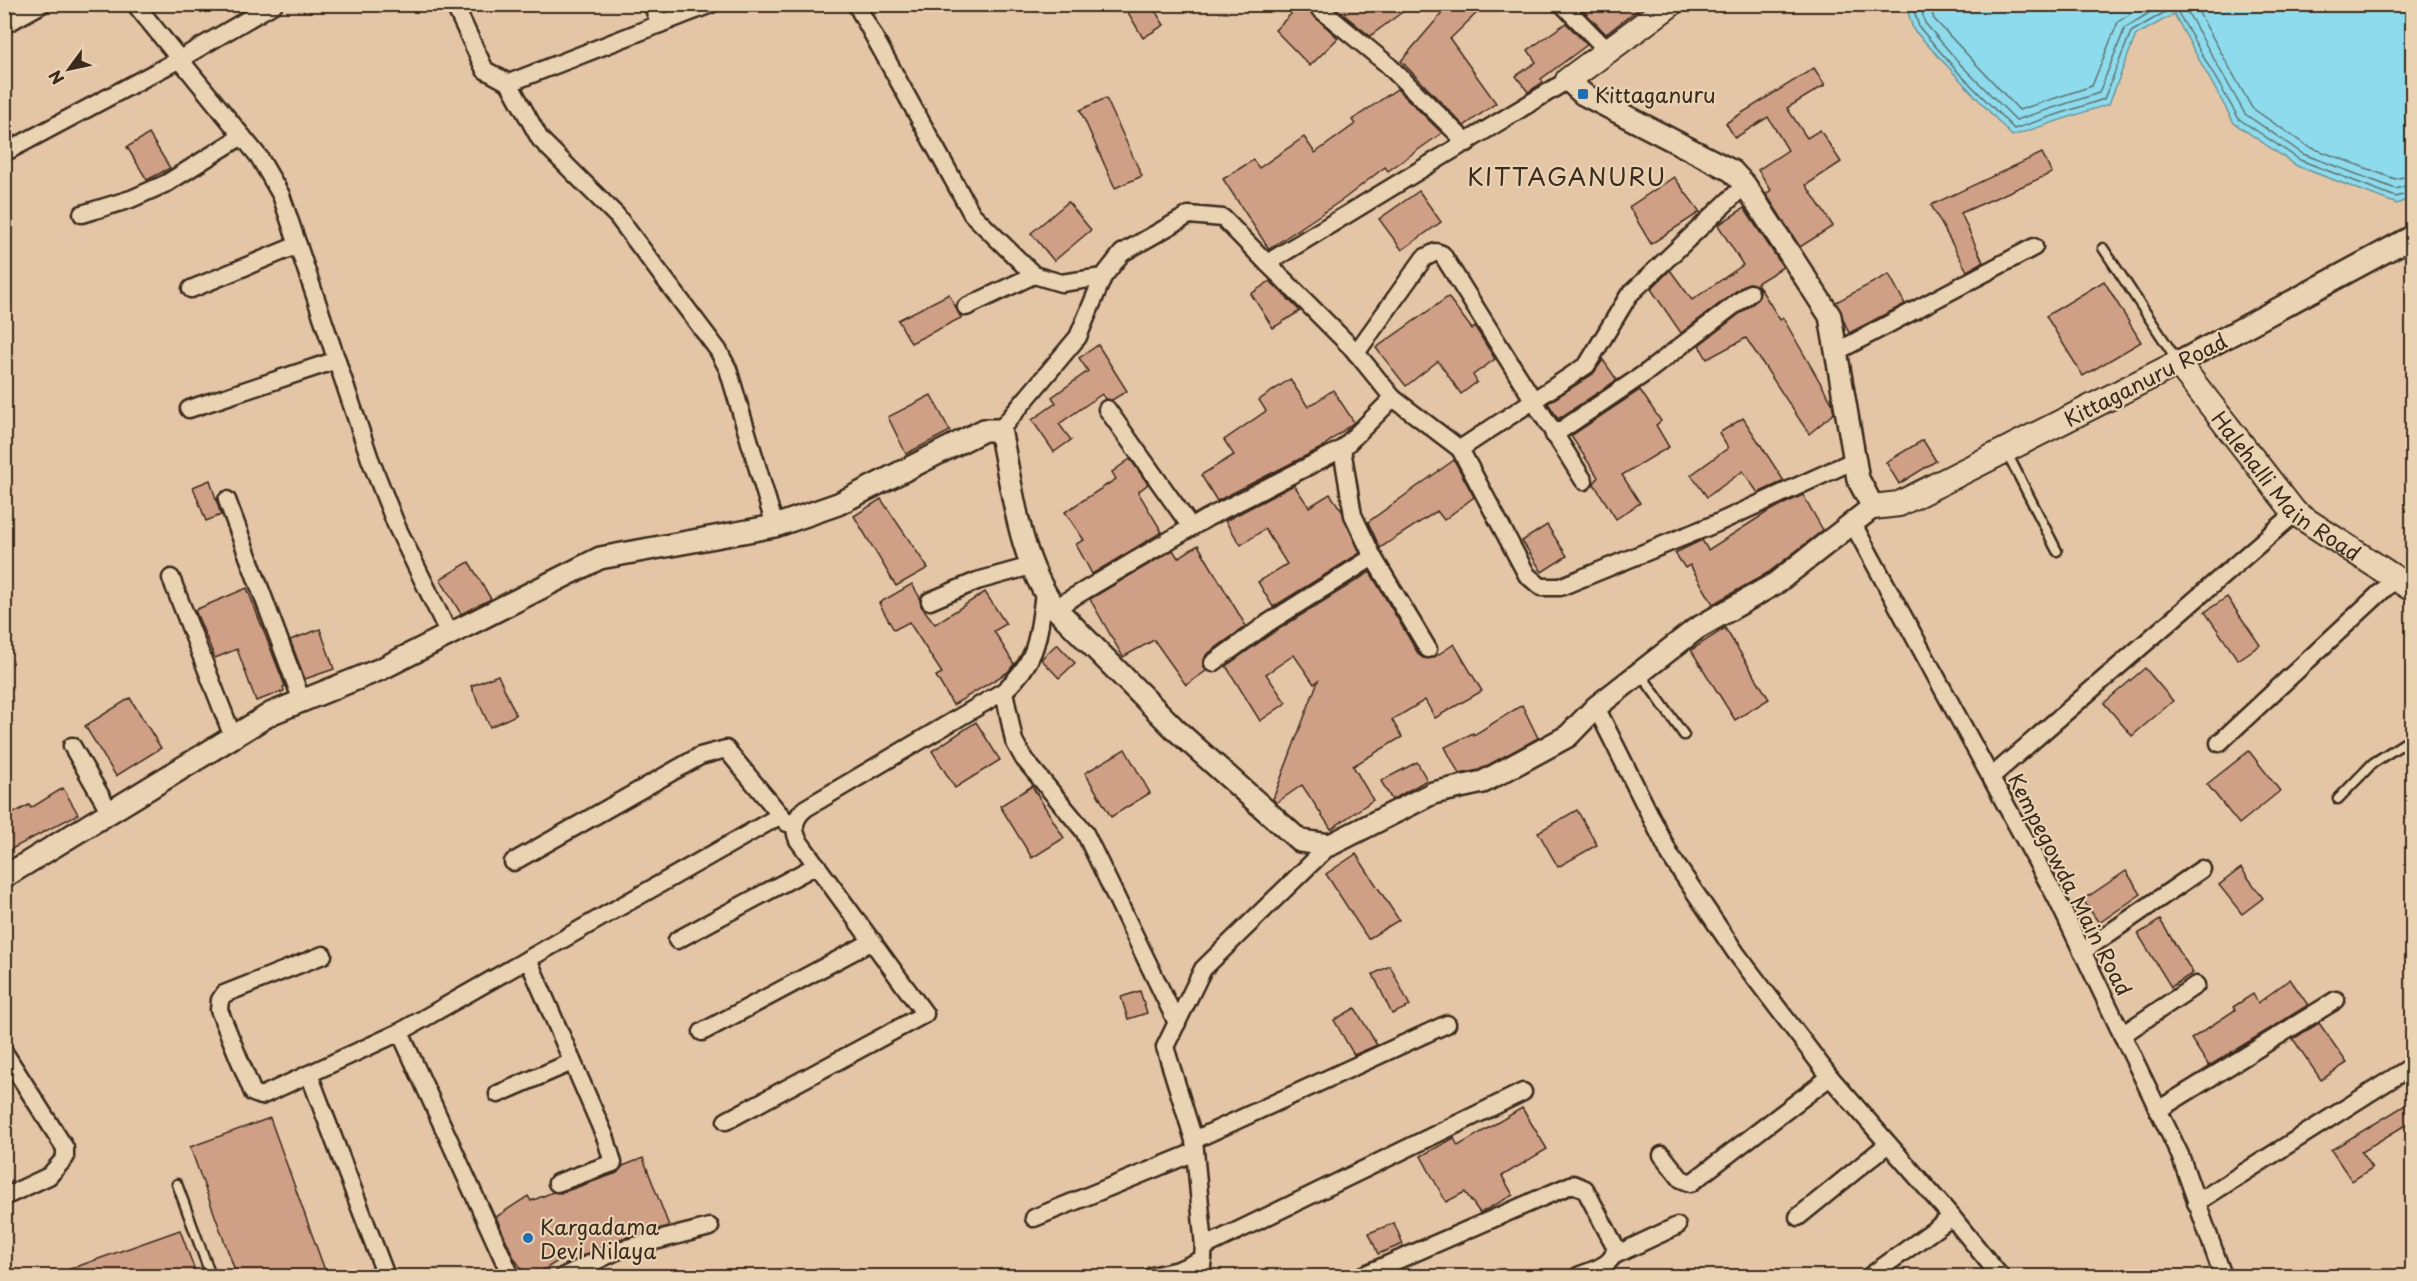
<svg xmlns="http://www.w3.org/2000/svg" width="2417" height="1281" font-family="'Playpen Sans',sans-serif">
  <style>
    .water { fill: #8ddbec; stroke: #6c949a; stroke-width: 1.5 }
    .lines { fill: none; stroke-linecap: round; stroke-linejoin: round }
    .shore { stroke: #5c7170; stroke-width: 1.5 }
    .building { fill: #d0a086; stroke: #3b2a1e; stroke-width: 1.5 }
    .service-casing { stroke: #3b2a1e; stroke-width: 13 }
    .minor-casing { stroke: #3b2a1e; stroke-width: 21 }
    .tertiary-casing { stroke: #3b2a1e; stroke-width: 26 }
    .secondary-casing { stroke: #3b2a1e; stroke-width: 28 }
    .service { stroke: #e9d3b2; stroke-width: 8 }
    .minor { stroke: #e9d3b2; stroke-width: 16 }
    .tertiary { stroke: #e9d3b2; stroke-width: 21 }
    .secondary { stroke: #e9d3b2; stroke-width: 24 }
    .poi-dot { fill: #1f6fb2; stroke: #e9d3b2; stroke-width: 2 }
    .labels { text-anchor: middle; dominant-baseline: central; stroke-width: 4.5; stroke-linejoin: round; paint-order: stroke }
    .poi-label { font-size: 21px; fill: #3b2a1e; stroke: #e9d3b2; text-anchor: start }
    .street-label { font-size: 21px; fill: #3b2a1e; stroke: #e9d3b2 }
    .quarter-label { font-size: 24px; letter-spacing: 1.5px; fill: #3b2a1e; stroke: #e9d3b2 }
  </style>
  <rect width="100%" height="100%" fill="#e4c6a7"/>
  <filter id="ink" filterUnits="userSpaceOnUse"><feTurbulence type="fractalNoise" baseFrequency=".0167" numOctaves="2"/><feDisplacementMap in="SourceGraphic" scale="12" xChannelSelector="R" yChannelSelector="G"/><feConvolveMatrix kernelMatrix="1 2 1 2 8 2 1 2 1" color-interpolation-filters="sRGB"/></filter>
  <g filter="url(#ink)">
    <path class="water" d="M1906,5h506v192l-15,7 -100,-38 -63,-43 -60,-109 -38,21 -27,69 -97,32 -99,-107z"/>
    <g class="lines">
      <g class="shore">
        <path d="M1912,4l7,23 37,43 58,59 90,-30 27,-67 39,-23h6l63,110 61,41 96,37 16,-5"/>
        <path d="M1920,4l5,19 36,42 55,55 83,-27 26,-65 38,-24"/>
        <path d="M1929,4l5,15 85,91 73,-24 26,-64 27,-18"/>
        <path d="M2183,4l62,110 58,40 93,35 16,-5"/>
        <path d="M2194,4l58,104 55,38 88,33 17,-4"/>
      </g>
    </g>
    <g class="building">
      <path d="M1123,4h28l13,21 -21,13z"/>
      <path d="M1301,4l37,34 -28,28 -35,-36z"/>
      <path d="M1331,4h82l-43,32z"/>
      <path d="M1450,4h36l-36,35 46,64 -32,23 -63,-65z"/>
      <path d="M1577,4h68l-39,30z"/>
      <path d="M1566,23l21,22 -46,34 2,3 -15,10 -12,-16 20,-14 -8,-12z"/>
      <path d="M1814,68l11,17 -38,23 20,30 13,-8 21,32 -35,23 27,41 -33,21 -34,-53 5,-4 -13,-20 30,-20 -20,-33 -33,21 -9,-15z"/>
      <path d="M1397,89l45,44 -54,38 -3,-4 -40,31 -76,51 -46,-70 30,-19 6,8 45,-31 11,16 40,-29 -3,-4z"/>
      <path d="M1106,98l36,78 -27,12 -35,-78z"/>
      <path d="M149,134l21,34 -23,12 -20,-33z"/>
      <path d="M2042,153l10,20 -91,40 22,49 -16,9 -36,-66z"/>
      <path d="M1674,177l26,35 -49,32 -22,-37z"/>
      <path d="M1419,191l22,31 -39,28 -23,-31z"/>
      <path d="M1068,202l23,28 -37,31 -23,-28z"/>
      <path d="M1744,208l39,59 -26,16 23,37 3,-2 49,85 2,10 -25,21 -63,-96 -39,21 -8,-14 57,-44 4,-9 -2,-6 -9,-3 -5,2 -63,48 -30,-44 19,-19 22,30 51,-35 -25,-40z"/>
      <path d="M1889,274l16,30 -56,29 -13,-31z"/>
      <path d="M1270,281l30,30 -27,17 -22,-34z"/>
      <path d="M2104,281l37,61 -58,34 -37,-60z"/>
      <path d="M949,294l12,24 -50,25 -13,-23z"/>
      <path d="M1448,297l24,32 3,-2 20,32 -22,16 4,7 -16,12 -23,-33 -32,25 -30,-38z"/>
      <path d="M1098,345l29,46 -15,9 -7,-1 -3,-5 -43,30 12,16 -17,12 -22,-32 24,-17 -4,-6 36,-26 -9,-13z"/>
      <path d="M1603,360l14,20 -59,39 -10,-16 45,-29z"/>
      <path d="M1290,379l18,28 25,-17 21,32 -33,26 -104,53 -16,-26 33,-20 -10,-15 42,-29 -7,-11z"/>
      <path d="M1640,390l21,31 -5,4 13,22 -47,28 18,28 -24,16 -22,-35 4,-7 -27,-41z"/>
      <path d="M931,395l19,36 -44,23 -18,-37z"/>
      <path d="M1743,418l41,63 -26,12 -15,-22 -36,26 -16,-22 37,-27 -9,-15z"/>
      <path d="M1923,440l13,21 -37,23 -13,-22z"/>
      <path d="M1130,459l18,25 -10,8 24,40 -70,42 -16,-30 8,-4 -19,-28 51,-33 -4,-7z"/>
      <path d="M1454,460l20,37 -30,23 -7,-9 -57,37 -12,-26z"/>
      <path d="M210,480l11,35 -15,6 -13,-34z"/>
      <path d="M1294,485l15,22 21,-13 12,17 18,42 -87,54 -15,-25 29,-18 -22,-35 -24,16 -16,-24z"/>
      <path d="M1803,495l20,35 -54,42 -56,32 -23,-39 -5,3 -10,-15 27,-13 6,10 61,-39z"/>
      <path d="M881,499l47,69 -32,18 -42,-70z"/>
      <path d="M1547,525l20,31 -25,16 -20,-31z"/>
      <path d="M1198,545l48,81 -40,29 -3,9 3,7 -20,14 -32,-45 -31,17 -33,-58 83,-49 5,8z"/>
      <path d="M469,562l22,37 -30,15 -21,-35z"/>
      <path d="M1370,572l49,83 4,3h10l21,-14 28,47 -47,27 -10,-18 -33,20 10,17 -49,29 20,34 -42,29 -29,-44 -26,18 -3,-4 45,-118 -4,3 -20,-29 -28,19 20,29 -26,18 -34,-55 48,-34z"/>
      <path d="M912,584l8,14 1,8 14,18 50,-32 21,32 -12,7 20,33 -6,8 -55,33 -17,-29 6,-3 -33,-51 -15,8 -15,-27z"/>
      <path d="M247,588l38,98 -2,1 1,4 -28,10 -19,-52 -22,9 -20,-48z"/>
      <path d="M2227,597l33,48 -22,15 -33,-48z"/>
      <path d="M1725,628l44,71 -34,21 -44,-70z"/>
      <path d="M320,629l14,40 -29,10 -15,-39z"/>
      <path d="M1057,644l18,19 -16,15 -18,-19z"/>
      <path d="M2145,668l28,33 -41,35 -28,-33z"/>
      <path d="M498,675l18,40 -26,12 -19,-41z"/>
      <path d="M130,698l31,50 -45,28 -31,-50z"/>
      <path d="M1522,705l16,33 -59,32 -20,4 -14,-27 28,-14 1,2z"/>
      <path d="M976,722l24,38 -45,28 -23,-37z"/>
      <path d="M1125,749l25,44 -39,24 -26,-44z"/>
      <path d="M2249,751l31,40 -41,33 -32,-40z"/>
      <path d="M1417,762l10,18 -35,20 -11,-19z"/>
      <path d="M1032,786l32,52 -32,20 -32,-52z"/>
      <path d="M63,788l15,26 -74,39v-35l25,-13 2,3z"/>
      <path d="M1577,810l20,35 -39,22 -20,-35z"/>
      <path d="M1356,854l43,66 -31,19 -42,-65z"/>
      <path d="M2241,868l22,30 -21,16 -23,-29z"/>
      <path d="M2126,871l15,23 -42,29 -16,-23z"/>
      <path d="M2160,920l33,53 -22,14 -33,-53z"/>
      <path d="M1390,966l20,40 -18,8 -19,-40z"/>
      <path d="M2290,979l18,26 -99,61 -18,-27 44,-29 -2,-3 20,-13 5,9z"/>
      <path d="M1140,991l7,22 -19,6 -7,-22z"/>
      <path d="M1355,1008l22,37 -23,10 -20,-35z"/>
      <path d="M2319,1023l28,40 -26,17 -28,-41z"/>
      <path d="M2412,1101v20l-51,31 11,16 -20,13 -21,-31z"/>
      <path d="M1522,1108l25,41 -45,27 11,19 -33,18 -15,-21 -19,10 -25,-46 33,-18 4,8z"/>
      <path d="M270,1118l57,158h-90l-47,-129z"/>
      <path d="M643,1158l26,68 -53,14 -36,17 -3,-8 -43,27h-8l-13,-20 -17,-39 32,-21 3,5 22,-9 8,1 56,-20 6,-7z"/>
      <path d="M1394,1223l9,21 -25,10 -9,-21z"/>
      <path d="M180,1230l17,46h-141v-2z"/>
    </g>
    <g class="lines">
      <defs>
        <g id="service">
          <path d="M2103,248l74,112"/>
          <path d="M2006,451l51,100"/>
          <path d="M1640,673l44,62"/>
          <path d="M2338,799l35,-36 39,-25"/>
          <path d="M177,1184l34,92"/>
        </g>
        <g id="minor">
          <path d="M135,4l124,153 22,38 89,264 27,68 52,107"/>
          <path d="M454,4l31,66 24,13 202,-79"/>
          <path d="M652,4l8,20"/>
          <path d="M856,4l116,210 62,61 27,8 42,-6"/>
          <path d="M1314,4l73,60 80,79"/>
          <path d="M1562,4l46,47"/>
          <path d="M4,22l2,2 36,-20"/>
          <path d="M509,83l31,56 77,77 101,134 10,19 47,157"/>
          <path d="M4,153l176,-94 94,-55"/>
          <path d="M82,214l49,-15 36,-16 75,-47"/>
          <path d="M1267,263l87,87 39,48 67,51 67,126 14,12h19l155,-63 140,-64"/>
          <path d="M191,289l107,-44"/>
          <path d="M966,307l68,-32"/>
          <path d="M1836,352l198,-105"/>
          <path d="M1356,353l68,-95 12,-6 6,2 142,227"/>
          <path d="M189,409l148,-49"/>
          <path d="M1107,409l84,118"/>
          <path d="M1000,430l78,-93 25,-60 19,-24 67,-38 34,3 44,45 301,-183"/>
          <path d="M1554,435l93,-63 103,-79"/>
          <path d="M1342,449l11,66 20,42 55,92"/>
          <path d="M1460,449l127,-84 42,-70 116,-110"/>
          <path d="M227,500l75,201"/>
          <path d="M1853,524l204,375 123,256 43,121"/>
          <path d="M171,578l62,159"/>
          <path d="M930,601l47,-20 54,-15"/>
          <path d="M1055,608l152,-90 135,-69 51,-51"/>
          <path d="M1213,663l55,-40 105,-66"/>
          <path d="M1004,691l10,50 10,18 60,72 93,192"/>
          <path d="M1596,707l75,150 65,96 94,124 122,140 48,59"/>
          <path d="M2219,743l177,-165"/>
          <path d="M72,746l38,66"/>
          <path d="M1991,777l304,-264"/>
          <path d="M513,862l187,-106 26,-7 61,74"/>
          <path d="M677,940l140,-75"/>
          <path d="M2082,952l120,-83"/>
          <path d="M528,959l78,180 7,24 -56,20"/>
          <path d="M702,1032l171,-91"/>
          <path d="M2122,1035l74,-50"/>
          <path d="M4,1052l61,96v10l-16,18 -45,21"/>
          <path d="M309,1074l-48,22 -8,-3 -34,-83 1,-10 4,-6 99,-39"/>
          <path d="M498,1094l74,-32"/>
          <path d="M2158,1110l178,-110"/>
          <path d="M726,1121l199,-107 -127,-174c-6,-14 -3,-23 8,-32l198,-117c35,-32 34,-54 40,-98"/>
          <path d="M1194,1140l253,-116"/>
          <path d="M1662,1155l19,24 10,4 139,-106"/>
          <path d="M2196,1203l216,-137"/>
          <path d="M1798,1217l90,-73"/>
          <path d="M1034,1218l161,-66"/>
          <path d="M1204,1247l319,-155"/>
          <path d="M1615,1255l62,-29"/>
          <path d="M386,1276l-77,-202 91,-42"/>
          <path d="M511,1276l-111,-244 381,-217"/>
          <path d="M564,1276l55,-26 91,-23"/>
          <path d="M1152,1276l26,-6 25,-11"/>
          <path d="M1201,1276l3,-29 -10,-107 -29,-93 38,-78 127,-124"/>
          <path d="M1361,1276l212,-92 12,5 30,57c1,19 -22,24 -37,30"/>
          <path d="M1870,1276l82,-59"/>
        </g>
        <g id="tertiary">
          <path d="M2178,363l234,-126"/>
          <path d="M4,877l268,-164 109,-44 219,-111 175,-32 63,-22 146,-74h16c13,60 18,127 55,178l120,121 125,112 30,4 103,-52 50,-11 85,-46 28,-29 100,-78 80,-46 97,-76 -15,-28 -28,-163 -85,-131 -13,-14 -149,-77 -15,-14"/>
        </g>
        <g id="secondary">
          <path d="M1568,80l103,-76"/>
          <path id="s1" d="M1873,507l26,-3 279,-141 117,150 117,76"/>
        </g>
      </defs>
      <use href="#service" class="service-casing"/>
      <use href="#minor" class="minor-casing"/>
      <use href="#tertiary" class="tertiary-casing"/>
      <use href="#secondary" class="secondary-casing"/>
      <use href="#service" class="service"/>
      <use href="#minor" class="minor"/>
      <use href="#tertiary" class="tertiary"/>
      <use href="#secondary" class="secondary"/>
    </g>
  </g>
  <g class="poi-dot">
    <rect x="1577" y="88" width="12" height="12" rx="3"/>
    <circle cx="528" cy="1238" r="6"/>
  </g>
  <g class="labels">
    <g class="poi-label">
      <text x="1595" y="94">Kittaganuru</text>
      <text x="540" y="1226">Kargadama<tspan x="540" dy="24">Devi Nilaya</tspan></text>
    </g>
    <g class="street-label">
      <text transform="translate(2145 379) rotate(-27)">Kittaganuru Road</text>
      <text stroke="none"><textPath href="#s1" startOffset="504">Halehalli Main Road</textPath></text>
      <text transform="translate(2071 884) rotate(63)">Kempegowda Main Road</text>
    </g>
    <g class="quarter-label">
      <text x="1567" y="176">KITTAGANURU</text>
    </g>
  </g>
  <rect width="2417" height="1281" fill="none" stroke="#e9d3b2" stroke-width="24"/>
  <rect x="12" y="12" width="2393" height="1257" fill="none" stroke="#3b2a1e" stroke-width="2" filter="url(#ink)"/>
  <g transform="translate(69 69) rotate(237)" stroke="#e9d3b2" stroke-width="4.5" paint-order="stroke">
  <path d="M0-4.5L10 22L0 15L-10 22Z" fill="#3b2a1e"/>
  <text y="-9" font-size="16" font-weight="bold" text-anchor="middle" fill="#3b2a1e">N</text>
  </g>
</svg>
